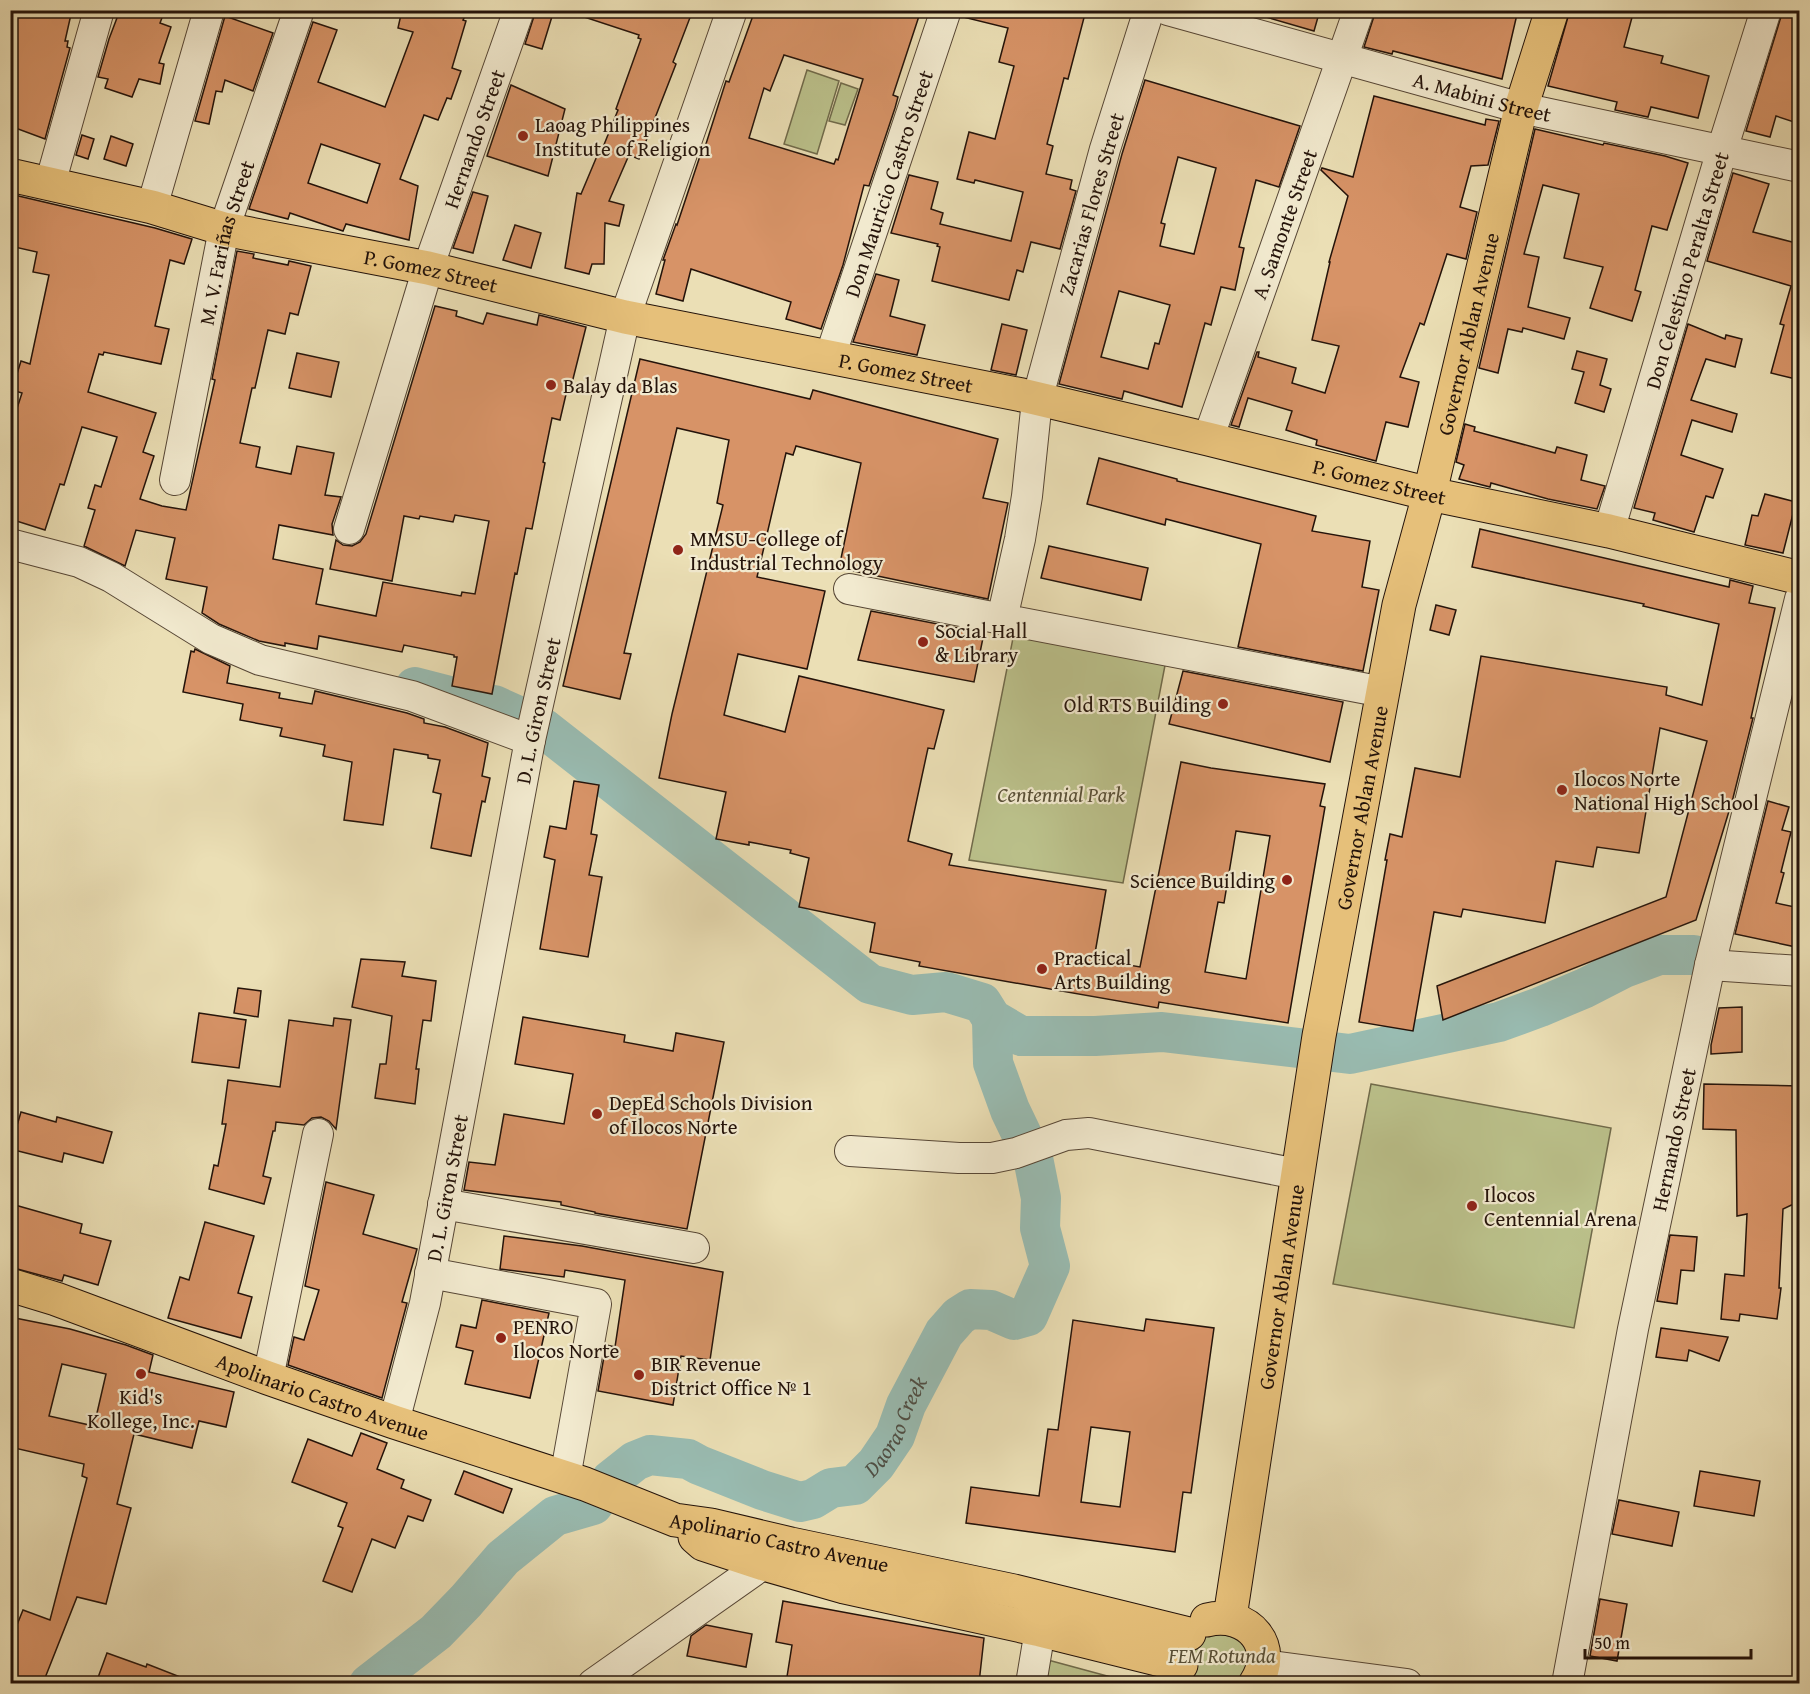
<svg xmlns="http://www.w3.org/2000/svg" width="1810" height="1694" font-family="'Gentium Book Plus',serif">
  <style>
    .green { fill: #bbc18b; stroke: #706a4a; stroke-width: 1.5 }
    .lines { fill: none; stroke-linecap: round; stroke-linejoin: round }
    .river { stroke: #99bcb2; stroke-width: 40 }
    .building { fill: #d79367; stroke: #24130a; stroke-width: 1.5; fill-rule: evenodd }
    .minor-casing { stroke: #564635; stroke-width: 32 }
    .major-casing { stroke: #24130a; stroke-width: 35 }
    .minor { stroke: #f2eacf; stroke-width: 30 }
    .major { stroke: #e6c07a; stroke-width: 33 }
    .poi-dot { fill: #8f2418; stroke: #f2eacf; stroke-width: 2 }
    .labels { text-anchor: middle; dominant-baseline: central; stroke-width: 4.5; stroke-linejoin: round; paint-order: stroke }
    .street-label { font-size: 21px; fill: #24130a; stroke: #f2eacf }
    .poi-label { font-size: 21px; fill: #24130a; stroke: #f2eacf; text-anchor: start }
    .park-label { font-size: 21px; font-style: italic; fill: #595037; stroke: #f2eacf }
    .water-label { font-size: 22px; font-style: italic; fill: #4d4e45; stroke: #f2eacf }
  </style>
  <rect width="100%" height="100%" fill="#ebdfb5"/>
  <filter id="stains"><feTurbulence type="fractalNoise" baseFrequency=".00333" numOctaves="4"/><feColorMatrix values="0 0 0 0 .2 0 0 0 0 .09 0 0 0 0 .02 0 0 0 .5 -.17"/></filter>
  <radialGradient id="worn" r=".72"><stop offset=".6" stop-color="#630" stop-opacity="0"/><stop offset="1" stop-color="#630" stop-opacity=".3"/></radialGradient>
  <g class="green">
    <path d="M807,70l32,11 -22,73 -33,-10z"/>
    <path d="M841,83l17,6 -13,36 -16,-4z"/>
    <path d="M1015,628l152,27 -44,228 -154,-23z"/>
    <path d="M1371,1084l240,44 -37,200 -241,-44z"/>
    <path d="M1204,1629l47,13 -4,41h-52c-13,-18 -7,-39 9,-54z"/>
    <path d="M1048,1660l85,23 -89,1z"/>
  </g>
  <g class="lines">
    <g class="river">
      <path d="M415,687l62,16 17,2 22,10"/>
      <path d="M543,728l327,256 42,11 34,-3 36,11 10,16 29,17h74l67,-4 188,22 149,-32 41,-15 45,-19 39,-20 35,-13h35"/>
      <path id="s1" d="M369,1684l67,-52 30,-31 37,-43 52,-42 38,-11 18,-25 24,-19 15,-6 38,4 11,6 63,25 38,12 13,-3 18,-11 24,-3 21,-21 19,-28 11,-31 38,-72 15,-17 11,-7 21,1 23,10 14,-4 22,-50 -10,-38 1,-30 -8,-40 -23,-48 -17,-47 -1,-44"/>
    </g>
  </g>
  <g class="building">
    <path d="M10,10h62l-7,31h3l-1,6 3,1 -25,91 -35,-13z"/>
    <path d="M120,10h45l-5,13 11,4 -12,36 5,1 -4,20 -21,-5 -7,18 -27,-9 3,-9 -10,-2 11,-38z"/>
    <path d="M402,10h66l-5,10 3,1 -14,47 9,3 -10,28 -4,-1 -9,22 -14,-5 -24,64 18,7 -9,54 -63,-16 -3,7 -53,-18 -2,6 -39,-10 64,-187 24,8 -19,52 67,25 28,-75 -15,-4zM321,144l59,20 -13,39 -59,-20z"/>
    <path d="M536,10h18l-12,39 -17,-5z"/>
    <path d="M575,10h105l11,5 -18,47 3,2 -37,95 -10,-4 -20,46 15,4 -5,21 -14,-3 -1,41h-12l-3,10 -24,-6 12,-75 4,1 16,-38 2,1 19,-47 -2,-1 25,-70 -3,-1 1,-3 -64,-21z"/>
    <path d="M755,10h166l-28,85 5,2 -3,11 -26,78 -5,-1 -21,80 -22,64 -35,-10 5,-17 -100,-33 -8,32 -27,-7 9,-34h-2l13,-36 1,1 26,-78h2l21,-66 3,1zM784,55l79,24 -25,81 -2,-1 -2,5 -85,-26 15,-50 6,3z"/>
    <path d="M964,10h122l-18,69 -4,-1 -17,66 6,2 -7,28 26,6 -2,9 6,2 -16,58 -29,-7 -8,30 -6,-2 -8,30 -77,-19 8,-34 -3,-1 1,-2 -47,-11 18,-58 29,7 -7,27 12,4 -3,11 71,17 12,-49 -48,-12 -1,3 -17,-4 12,-47 26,7 19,-73 -15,-4 9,-34 -45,-11z"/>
    <path d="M1260,10h60l-6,21 -55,-16z"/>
    <path d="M1376,10h21l23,7 2,-7h31l27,7 1,-7h37l-16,69 -109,-28 -1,3 -28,-7z"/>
    <path d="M1570,10l40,6 1,-6h23l-10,37 39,9 -2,7 48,13 -11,42 -47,-11 -3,10 -33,-7 2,-8 -69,-16z"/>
    <path d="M1783,10l17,6v50l-5,21 5,1v36l-24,-8 -6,21 -24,-6z"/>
    <path d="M225,16l48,17 -20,58 -28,-11 -3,12 -6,-1 -7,33 -14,-3z"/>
    <path d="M1145,80l155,46 -21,61 -23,-7 -17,67 5,1 -9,42 -14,-3 -10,38 -6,-2 -23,84 -58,-16 -2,8 -63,-15 63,-230zM1178,157l38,11 -22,86 -34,-8 5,-22 -4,-1zM1119,291l51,14 -11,39 -4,-1 -7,26 -47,-12z"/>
    <path d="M511,85l54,24 -17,67 -61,-20z"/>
    <path d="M1374,96l111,29 1,-6 13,2 -11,44 -17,1 -11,41 17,5 -11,47 -19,-5 -23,71 -4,-2 -20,54 19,5 -11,45 -22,-5 -10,39 -60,-16 1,-5 -31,-10 6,-19 -44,-13 -9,29 -8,-2 26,-73h2l-1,5 38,11 -4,15 33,10 14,-47 -27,-6 18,-78h-1l19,-66 -27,-26 1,-2 31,9z"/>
    <path d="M1535,129l68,16 1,-2 61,13 23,7 -21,67 -15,-4 -17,64 6,2 -9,29 -42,-13 13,-41 -39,-9 15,-64 -36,-9 -19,69 15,3 -11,50 42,11 -6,21 -41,-11 -1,4 -14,-3 -10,44 -19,-5z"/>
    <path d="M82,135l12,4 -6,20 -12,-4z"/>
    <path d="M111,136l22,8 -7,22 -22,-7z"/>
    <path d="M1733,173l36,11 -16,48 47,12v136l-29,-7 13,-48 -4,-1 11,-38 -84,-25z"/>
    <path d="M473,192l15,4 -15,57 -20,-5z"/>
    <path d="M10,194l145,34 37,11 -8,25 -14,-4 -15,66 14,3 -8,35 -57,-12 -1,3 -4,-1 -11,38 68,21 -13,39 11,4 -14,43 22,7 24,4 29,-130 -3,-1 25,-128 17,3 -1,4 35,7 1,-4 22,5 -13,49 -8,-2 -5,21 -17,-4 -13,58h-3l-12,55 20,4 -4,20 35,7 6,-28 37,7 -9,42 16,2 -9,27 1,11 -54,-10 -6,34 50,10 -7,35 60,12 7,-34 78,14 1,-4 13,2 14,-73 -34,-6 -2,7 -33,-6 -1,3 -15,-3 -12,65 -62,-12 6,-29 7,5 9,1 8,-4 6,-8 69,-228 22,5 -1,5 27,8 4,-11 50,12 2,-10 47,12 -16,64 -3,-1 -7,30 -8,-2 -9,44 2,1 -13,66 -6,-1 -9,46 -2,-1 -23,121 -40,-8 5,-29h-3v-2l-50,-10 -2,7 -83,-16 -2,13 -32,-6v3l-26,-5 -40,-17 -17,-11 5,-26 -41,-8 9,-41 -39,-8 -11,36 -41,-20 11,-36 -7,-2 7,-23 6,2 16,-50 -35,-10 -18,58 -4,-1 -15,46 -35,-11v-27l7,-21 -7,-2v-39l12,-37 -10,-3 9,-29 9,3 19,-89 -16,-3 4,-20 -27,-6z"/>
    <path d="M515,225l26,8 -10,35 -28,-8z"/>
    <path d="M876,274l23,6 -9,36 35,9 -8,30 -64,-13z"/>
    <path d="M1002,324l25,6 -11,45 -25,-5z"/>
    <path d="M1688,324l37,15 1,-4 16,4 -7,28 -29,-8 -15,41 46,14 -5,18 -40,-12 -11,35 42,14 -10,29 -7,-2 -12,36 -41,-12 2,-7 -21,-5z"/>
    <path d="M1577,351l30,8 -7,26 11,4 -7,23 -29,-9 9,-31 -12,-3z"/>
    <path d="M297,353l42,9 -8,35 -42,-9z"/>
    <path d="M640,359l170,40 3,-9 185,49 -15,59 25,5 -20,96 -149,-31 22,-105 -65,-17 -3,9 -7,-2 -29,124 68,14 -18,78 -69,-15 -14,61 61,17 14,-56 145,34 -10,39 -6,-1 -20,93 44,13 -3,11 157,25 -12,69 46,8 41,-205 30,6 114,16 -5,22 5,1 -37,216 -129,-21 -1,6 -239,-42 1,-4 -50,-10 5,-29 -76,-16 10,-49 -19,-5 1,-3 -42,-8v3l-33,-6 10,-47 -67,-14 13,-64 51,-209 -6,-2 12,-63 -52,-12 -53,225 7,1 -11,45 -57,-13zM1236,831l34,5 -24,143 -41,-7 13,-70 6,1z"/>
    <path d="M1465,424l10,3 -1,4 81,22 2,-6 30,8 -6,25 24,6 -8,23 -49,-10 -57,-16 -1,4 -31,-8 5,-14 -8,-3z"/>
    <path d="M1099,458l78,21v2l139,35 -4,15 58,10 -8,46 17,3 -16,81 -125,-24 23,-103 -95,-25 -1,6 -78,-21z"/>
    <path d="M1765,494l31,8 -13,51 -38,-8 7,-30 6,1z"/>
    <path d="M1480,529l249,58 1,-7 23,6 -4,17 26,5 -24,110h2l-20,80 -37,122 -253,100 -6,-34 229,-89 41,-156 -47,-13 -21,125 -42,-6 -4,20 -37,-6 -11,62 -82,-14 -2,8 -27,-5 -21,119 -54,-9 28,-162h-2l5,-26 12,3 13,-69 45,9 21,-121 186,31 -1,8 36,10 17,-81 -76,-18 1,-2 -172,-37z"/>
    <path d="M1049,546l99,22 -7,32 -100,-22z"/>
    <path d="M1436,605l20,5 -7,25 -19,-5z"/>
    <path d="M871,611l113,22 -10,49 -116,-22z"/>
    <path d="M195,649l35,17 -3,17 53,10 -1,5 33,6 3,-13 92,22 17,6v4l21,4 43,16 -6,33 8,2 -5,24 -3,-1 -11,55 -40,-8 10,-54 -8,-2 7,-32 -12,-2v-3l-34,-6 -11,76 -39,-5 8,-58 -29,-6 2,-11 -45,-9 2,-8 -42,-8 3,-16 -60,-12 8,-41 3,1z"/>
    <path d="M1183,671l160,31 -13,60 -161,-38z"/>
    <path d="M574,781l25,4 -8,49 6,1 -8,40 13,2 -14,80 -48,-8 15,-89 -11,-3 6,-31 16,3z"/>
    <path d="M1768,801l21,6 -7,23 9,2 -10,40 3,1 -8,30 24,5v21l-4,18 -61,-13z"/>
    <path d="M361,959l44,3 -3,14 34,5 -5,40 -8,-1 -7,49h3l-4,35 -40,-6 5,-34h6l6,-48 -40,-9z"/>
    <path d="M238,988l23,3 -3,26 -24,-4z"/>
    <path d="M1742,1007v45l-31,2v-9l8,-37z"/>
    <path d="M199,1013l47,7 -7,48 -47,-6z"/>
    <path d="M523,1017l102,18 -1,7 49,9 3,-18 48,9 -37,187 -92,-16v-1l-34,-7v-3l-97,-12 5,-28 26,3 9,-51 60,10 9,-50 -58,-10z"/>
    <path d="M334,1018l17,2 -15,109 -7,-8 -8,-4 -9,1 -8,7 -28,-3 -1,9h-2l-10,45 8,2 -7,26 -55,-15 5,-24 4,1 8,-42h-4l6,-44 52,7 9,-67 44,6z"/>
    <path d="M1704,1084l96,2v115l-17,8 -4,79h2l-4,31 -37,-5 -1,7 -18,-2 4,-45 19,2 3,-62 -10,2 -1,-86 -33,-1z"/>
    <path d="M21,1112l35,10 1,-5 55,15 -9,31 -39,-10 -2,9 -52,-13z"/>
    <path d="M326,1182l48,13 -11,39 54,15 -15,53 5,1 -25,95 -94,-33 6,-28 10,3 15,-50 -14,-4z"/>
    <path d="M15,1205l67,19 -2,9 31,8 -13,44 -34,-10 -2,6 -52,-14v-48z"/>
    <path d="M205,1222l49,14 -16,57 14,4 -11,41 -73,-20 12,-41 9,3z"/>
    <path d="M1670,1235l27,2 -3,34 -13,-1 -4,34 -20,-3z"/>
    <path d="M504,1236l78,10 141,26 -13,88 -29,-4 -8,49 -75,-14 8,-46 9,2 10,-67 -60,-10 -1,7 -64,-8z"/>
    <path d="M482,1300l67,13 -19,85 -65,-14 8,-33 -17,-4 5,-22 15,3z"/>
    <path d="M10,1317l60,12 56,16 27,10 -4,17 85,20 -8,35 -27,-6 -7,27 -58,-14 -17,70 14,4 -25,96 -29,-7 -34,86h-33v-41l13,-32 27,10 37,-142 -5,-2 2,-12 -74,-17zM62,1364l44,10 -12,52 -45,-10z"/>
    <path d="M1146,1319l68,9 -23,165 -8,-1 -8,60 -209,-29 5,-36 68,9 9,-67 10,1 15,-110 71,11zM1091,1427l39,5 -10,75 -39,-5z"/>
    <path d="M1661,1328l67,9 -9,24 -30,-11 -2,11 -31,-4z"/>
    <path d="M361,1433l26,10 -10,26 27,11 -3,8 30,12 -8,21 -15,-5 -13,32 -23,-9 -20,53 -29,-11 20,-53 -5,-2 9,-23 -55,-21 16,-43 44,17z"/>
    <path d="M464,1471l48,18 -9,24 -48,-19z"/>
    <path d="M1700,1471l60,10 -6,35 -60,-10z"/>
    <path d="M1619,1500l60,12 -7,34 -60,-12z"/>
    <path d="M1600,1599l27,5 -10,57 -27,-5z"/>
    <path d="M783,1601l201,37 -5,45h-193l6,-38 -16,-3z"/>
    <path d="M706,1625l46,9 -6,33 -59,-11 4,-20z"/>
    <path d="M107,1653l39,14 1,-3 46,18v1h-97z"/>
  </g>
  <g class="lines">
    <defs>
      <g id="minor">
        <path d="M1149,10l-44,139 -68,251 -10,96 -7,43 -18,80 381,73"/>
        <path id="s2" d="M1168,10l353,98 279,59"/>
        <path d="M50,184l49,-174"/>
        <path d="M152,207l57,-197"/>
        <path id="s3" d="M830,357l116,-347"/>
        <path id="s4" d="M1208,439l151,-429"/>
        <path id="s5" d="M175,480l49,-251 75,-219"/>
        <path id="s6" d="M349,529l79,-261 91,-258"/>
        <path id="s7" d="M1609,531l113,-381 44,-140"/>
        <path d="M10,544l69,18 32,15 100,62 49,21 152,36 118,44"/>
        <path d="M849,589l153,30"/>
        <path d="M1710,965l90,6"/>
        <path d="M850,1151l109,7h33l24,-5 50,-18 23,-2 208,41"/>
        <path d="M443,1204l251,44"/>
        <path d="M430,1273l166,31 -31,174"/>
        <path d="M268,1378l50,-244"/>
        <path id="s8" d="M394,1422l31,-119 105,-563 95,-423 107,-307"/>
        <path d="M1264,1665l143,19"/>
        <path d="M593,1684l186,-131"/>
        <path d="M1031,1684l9,-54"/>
        <path id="s9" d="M1567,1684l66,-355 77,-364 90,-366"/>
      </g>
      <g id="major">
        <path id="s10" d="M10,175l142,32 72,22 204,39 197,49 397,78 186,44 222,55 179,37 191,47"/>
        <path id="s11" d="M10,1285l46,14 212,79 126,44 191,62 90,36 36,5 80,19 223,47 175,43"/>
        <path d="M695,1537l8,7 61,20 80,23 196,43 141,35"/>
        <path id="s12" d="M1230,1617l89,-581 80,-431 33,-121 89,-376 31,-98"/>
        <path d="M1207,1620c41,-10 73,27 48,64"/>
      </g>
    </defs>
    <use href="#minor" class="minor-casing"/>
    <use href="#major" class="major-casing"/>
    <use href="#minor" class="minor"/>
    <use href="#major" class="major"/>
  </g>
  <g class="poi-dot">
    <circle cx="523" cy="136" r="6"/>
    <circle cx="551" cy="385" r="6"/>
    <circle cx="678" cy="550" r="6"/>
    <circle cx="923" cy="642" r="6"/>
    <circle cx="1223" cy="704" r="6"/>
    <circle cx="1562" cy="790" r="6"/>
    <circle cx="1287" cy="880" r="6"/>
    <circle cx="1042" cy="969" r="6"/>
    <circle cx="597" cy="1114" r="6"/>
    <circle cx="1472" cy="1206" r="6"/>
    <circle cx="501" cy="1338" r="6"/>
    <circle cx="141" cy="1374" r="6"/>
    <circle cx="639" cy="1375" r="6"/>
  </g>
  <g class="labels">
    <g class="street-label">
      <text stroke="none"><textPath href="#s2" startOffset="326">A. Mabini Street</textPath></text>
      <text stroke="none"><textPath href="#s6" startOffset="410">Hernando Street</textPath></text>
      <text stroke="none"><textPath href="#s3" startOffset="183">Don Mauricio Castro Street</textPath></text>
      <text transform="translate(1091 204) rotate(-74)">Zacarias Flores Street</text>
      <text stroke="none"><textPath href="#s4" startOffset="228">A. Samonte Street</textPath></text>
      <text stroke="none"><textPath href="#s5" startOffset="243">M. V. Fariñas Street</textPath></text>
      <text stroke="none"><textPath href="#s10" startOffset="432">P. Gomez Street</textPath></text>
      <text stroke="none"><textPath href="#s7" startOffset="272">Don Celestino Peralta Street</textPath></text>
      <text stroke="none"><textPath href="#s12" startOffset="1306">Governor Ablan Avenue</textPath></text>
      <text stroke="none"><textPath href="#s10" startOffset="918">P. Gomez Street</textPath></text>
      <text stroke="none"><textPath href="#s10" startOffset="1404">P. Gomez Street</textPath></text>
      <text stroke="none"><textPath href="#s8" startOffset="726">D. L. Giron Street</textPath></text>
      <text stroke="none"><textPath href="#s12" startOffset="820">Governor Ablan Avenue</textPath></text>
      <text stroke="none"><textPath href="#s9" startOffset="555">Hernando Street</textPath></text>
      <text stroke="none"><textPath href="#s8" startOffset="240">D. L. Giron Street</textPath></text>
      <text stroke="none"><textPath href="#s12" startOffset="334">Governor Ablan Avenue</textPath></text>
      <text stroke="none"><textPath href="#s11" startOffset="332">Apolinario Castro Avenue</textPath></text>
      <text stroke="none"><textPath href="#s11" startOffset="812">Apolinario Castro Avenue</textPath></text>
    </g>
    <g class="poi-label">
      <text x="535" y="124">Laoag Philippines<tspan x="535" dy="24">Institute of Religion</tspan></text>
      <text x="563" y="385">Balay da Blas</text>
      <text x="690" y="538">MMSU-College of<tspan x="690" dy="24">Industrial Technology</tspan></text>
      <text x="935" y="630">Social Hall<tspan x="935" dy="24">&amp; Library</tspan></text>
      <text x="1211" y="704" text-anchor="end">Old RTS Building</text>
      <text x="1574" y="778">Ilocos Norte<tspan x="1574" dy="24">National High School</tspan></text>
      <text x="1275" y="880" text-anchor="end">Science Building</text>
      <text x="1054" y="957">Practical<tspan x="1054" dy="24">Arts Building</tspan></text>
      <text x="609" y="1102">DepEd Schools Division<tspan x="609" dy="24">of Ilocos Norte</tspan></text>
      <text x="1484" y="1194">Ilocos<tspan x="1484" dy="24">Centennial Arena</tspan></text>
      <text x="513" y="1326">PENRO<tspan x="513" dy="24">Ilocos Norte</tspan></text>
      <text x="651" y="1363">BIR Revenue<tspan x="651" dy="24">District Office № 1</tspan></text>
      <text x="141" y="1396" text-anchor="middle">Kid's<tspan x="141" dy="24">Kollege, Inc.</tspan></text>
    </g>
    <g class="park-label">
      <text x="1061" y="794">Centennial Park</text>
      <text x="1222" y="1655">FEM Rotunda</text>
    </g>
    <g class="water-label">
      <text stroke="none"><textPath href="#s1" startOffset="658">Daorao Creek</textPath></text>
    </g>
  </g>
  <rect width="1810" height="1694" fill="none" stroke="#ebdfb5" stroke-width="36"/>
  <rect x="12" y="12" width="1786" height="1670" fill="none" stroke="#24130a" stroke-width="3"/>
  <rect x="18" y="18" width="1774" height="1658" fill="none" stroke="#24130a" stroke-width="1.5"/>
  <path d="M1585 1649v9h166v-9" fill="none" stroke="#24130a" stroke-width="3"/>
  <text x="1594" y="1649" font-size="18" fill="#24130a" stroke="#f2eacf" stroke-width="4.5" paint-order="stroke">50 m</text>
  <rect width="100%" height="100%" filter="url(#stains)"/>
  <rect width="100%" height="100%" fill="url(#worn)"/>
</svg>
